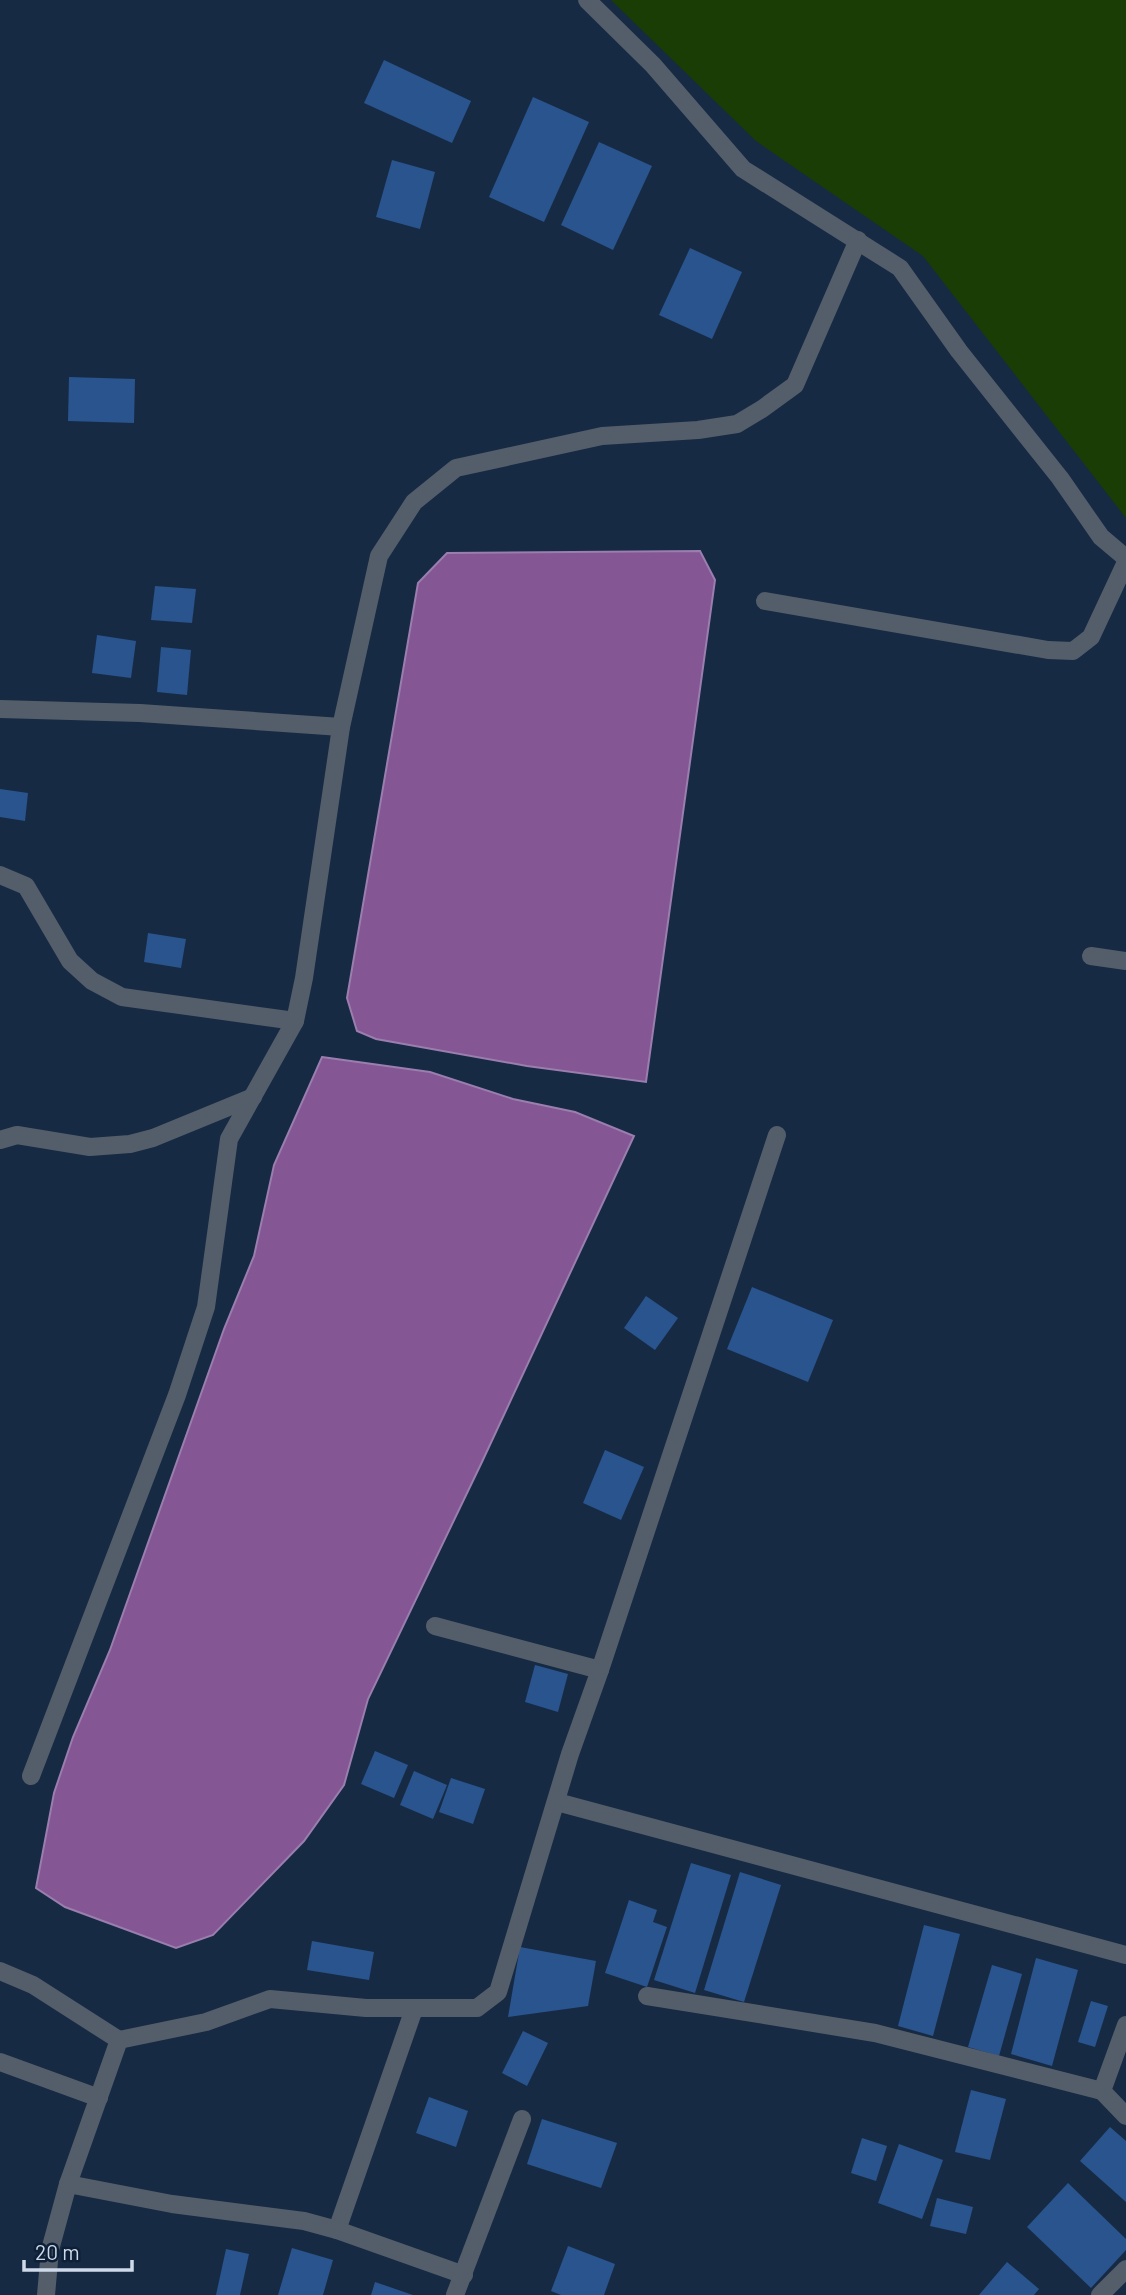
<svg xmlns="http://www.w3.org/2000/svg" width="1126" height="2295" font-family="Barlow,sans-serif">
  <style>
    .green { fill: #1a3d05 }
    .water { fill: #845694; stroke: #9a7eae; stroke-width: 2 }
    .building { fill: #29548e }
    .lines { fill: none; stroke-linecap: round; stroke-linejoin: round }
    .street { stroke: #545e6a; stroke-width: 18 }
  </style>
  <rect width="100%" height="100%" fill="#172a43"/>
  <path class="green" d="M611,0h515v518l-203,-262 -167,-115z"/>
  <g class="water">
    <path d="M700,551l15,29 -69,502 -119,-16 -151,-27 -19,-8 -10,-33 71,-415 29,-30z"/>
    <path d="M322,1057l108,15 83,27 62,13 59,24 -153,328 -113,235 -24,86 -40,56 -91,94 -37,13 -111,-41 -29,-19 18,-95 19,-56 37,-87 114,-321 30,-73 20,-91z"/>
  </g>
  <g class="building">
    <path d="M384,60l87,41 -19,42 -88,-40z"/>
    <path d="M533,97l56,25 -45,100 -55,-25z"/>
    <path d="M599,142l53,24 -39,84 -52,-25z"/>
    <path d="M392,160l43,12 -15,57 -44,-12z"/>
    <path d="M690,248l52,24 -30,67 -53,-24z"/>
    <path d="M69,377l66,2 -1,44 -66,-2z"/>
    <path d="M155,586l41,3 -4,34 -41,-3z"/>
    <path d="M97,635l39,6 -5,37 -39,-5z"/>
    <path d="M161,647l30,3 -4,45 -30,-3z"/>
    <path d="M0,789l28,4 -3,28 -25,-4z"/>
    <path d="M148,933l38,6 -5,29 -37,-6z"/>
    <path d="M752,1287l81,33 -25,62 -81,-33z"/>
    <path d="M646,1296l32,22 -23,32 -31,-22z"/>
    <path d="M605,1450l39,17 -23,53 -38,-17z"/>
    <path d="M535,1665l33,9 -10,38 -33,-10z"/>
    <path d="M375,1751l33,14 -14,33 -33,-14z"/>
    <path d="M414,1771l33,14 -14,34 -33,-14z"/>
    <path d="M451,1778l34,11 -12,35 -34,-12z"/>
    <path d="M691,1863l40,12 -36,118 -41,-13z"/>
    <path d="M740,1872l41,13 -37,117 -40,-12z"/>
    <path d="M629,1900l28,10 -4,12 14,5 -20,60 -42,-14z"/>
    <path d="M924,1925l36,9 -27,102 -35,-10z"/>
    <path d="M312,1941l62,11 -5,28 -62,-10z"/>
    <path d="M520,1947l76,14 -8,45 -80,11z"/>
    <path d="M1036,1958l42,12 -26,96 -41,-12z"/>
    <path d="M992,1965l30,9 -23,82 -31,-9z"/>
    <path d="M1091,2001l17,5 -13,41 -17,-5z"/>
    <path d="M523,2031l25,12 -21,43 -25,-13z"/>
    <path d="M971,2090l35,9 -16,61 -35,-8z"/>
    <path d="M429,2097l39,14 -12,36 -40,-14z"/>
    <path d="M542,2119l75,24 -16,45 -74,-24z"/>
    <path d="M1110,2127l16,14v61l-46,-41z"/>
    <path d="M862,2138l25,8 -11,35 -25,-8z"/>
    <path d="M899,2144l44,16 -21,59 -44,-16z"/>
    <path d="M1068,2183l58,56v11l-35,38 -64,-61z"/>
    <path d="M937,2198l36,9 -7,27 -36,-8z"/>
    <path d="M568,2246l47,18 -11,31h-43l-10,-4z"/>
    <path d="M292,2248l41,12 -10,35h-45z"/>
    <path d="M226,2249l23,5 -9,41h-24z"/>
    <path d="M1007,2262l32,27 -5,6h-55z"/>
    <path d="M375,2282l38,13h-42z"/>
  </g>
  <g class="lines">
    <g class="street">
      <path d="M587,0l66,65 90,104 157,99 59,83 101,127 41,59 25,21"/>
      <path d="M765,601l283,49 25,1 18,-14 35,-75"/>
      <path d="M0,709l140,4 201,14"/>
      <path d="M0,875l26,11 44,75 22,20 30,16 173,24"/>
      <path d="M1091,956l35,5"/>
      <path d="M0,1140l17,-5 73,12 40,-3 23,-6 100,-41"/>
      <path d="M435,1626l165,44"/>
      <path d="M31,1776l146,-381 29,-88 23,-168 66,-118 9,-43 37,-251 38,-171 35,-54 42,-34 146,-32 96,-6 39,-6 25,-15 33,-24 63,-145"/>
      <path d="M557,1802l569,153"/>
      <path d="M0,1971l33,14 86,55 87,-18 64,-23 96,9h111l21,-16 72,-238 30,-84 177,-535"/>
      <path d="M647,1996l228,37 227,58"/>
      <path d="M1126,2025l-24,66 24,25"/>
      <path d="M0,2062l99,36"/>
      <path d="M68,2184l51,-144"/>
      <path d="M337,2230l77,-221"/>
      <path d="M46,2295l4,-45 18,-66 104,20 132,17 33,9 127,45"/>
      <path d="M455,2295l67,-176"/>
      <path d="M1100,2295l26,-26"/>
    </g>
  </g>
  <path d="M24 2260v10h108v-10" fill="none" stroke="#cedaea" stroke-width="3.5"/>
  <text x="35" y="2260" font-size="21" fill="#cedaea" stroke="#0e2038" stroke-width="5" paint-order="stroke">20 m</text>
</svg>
